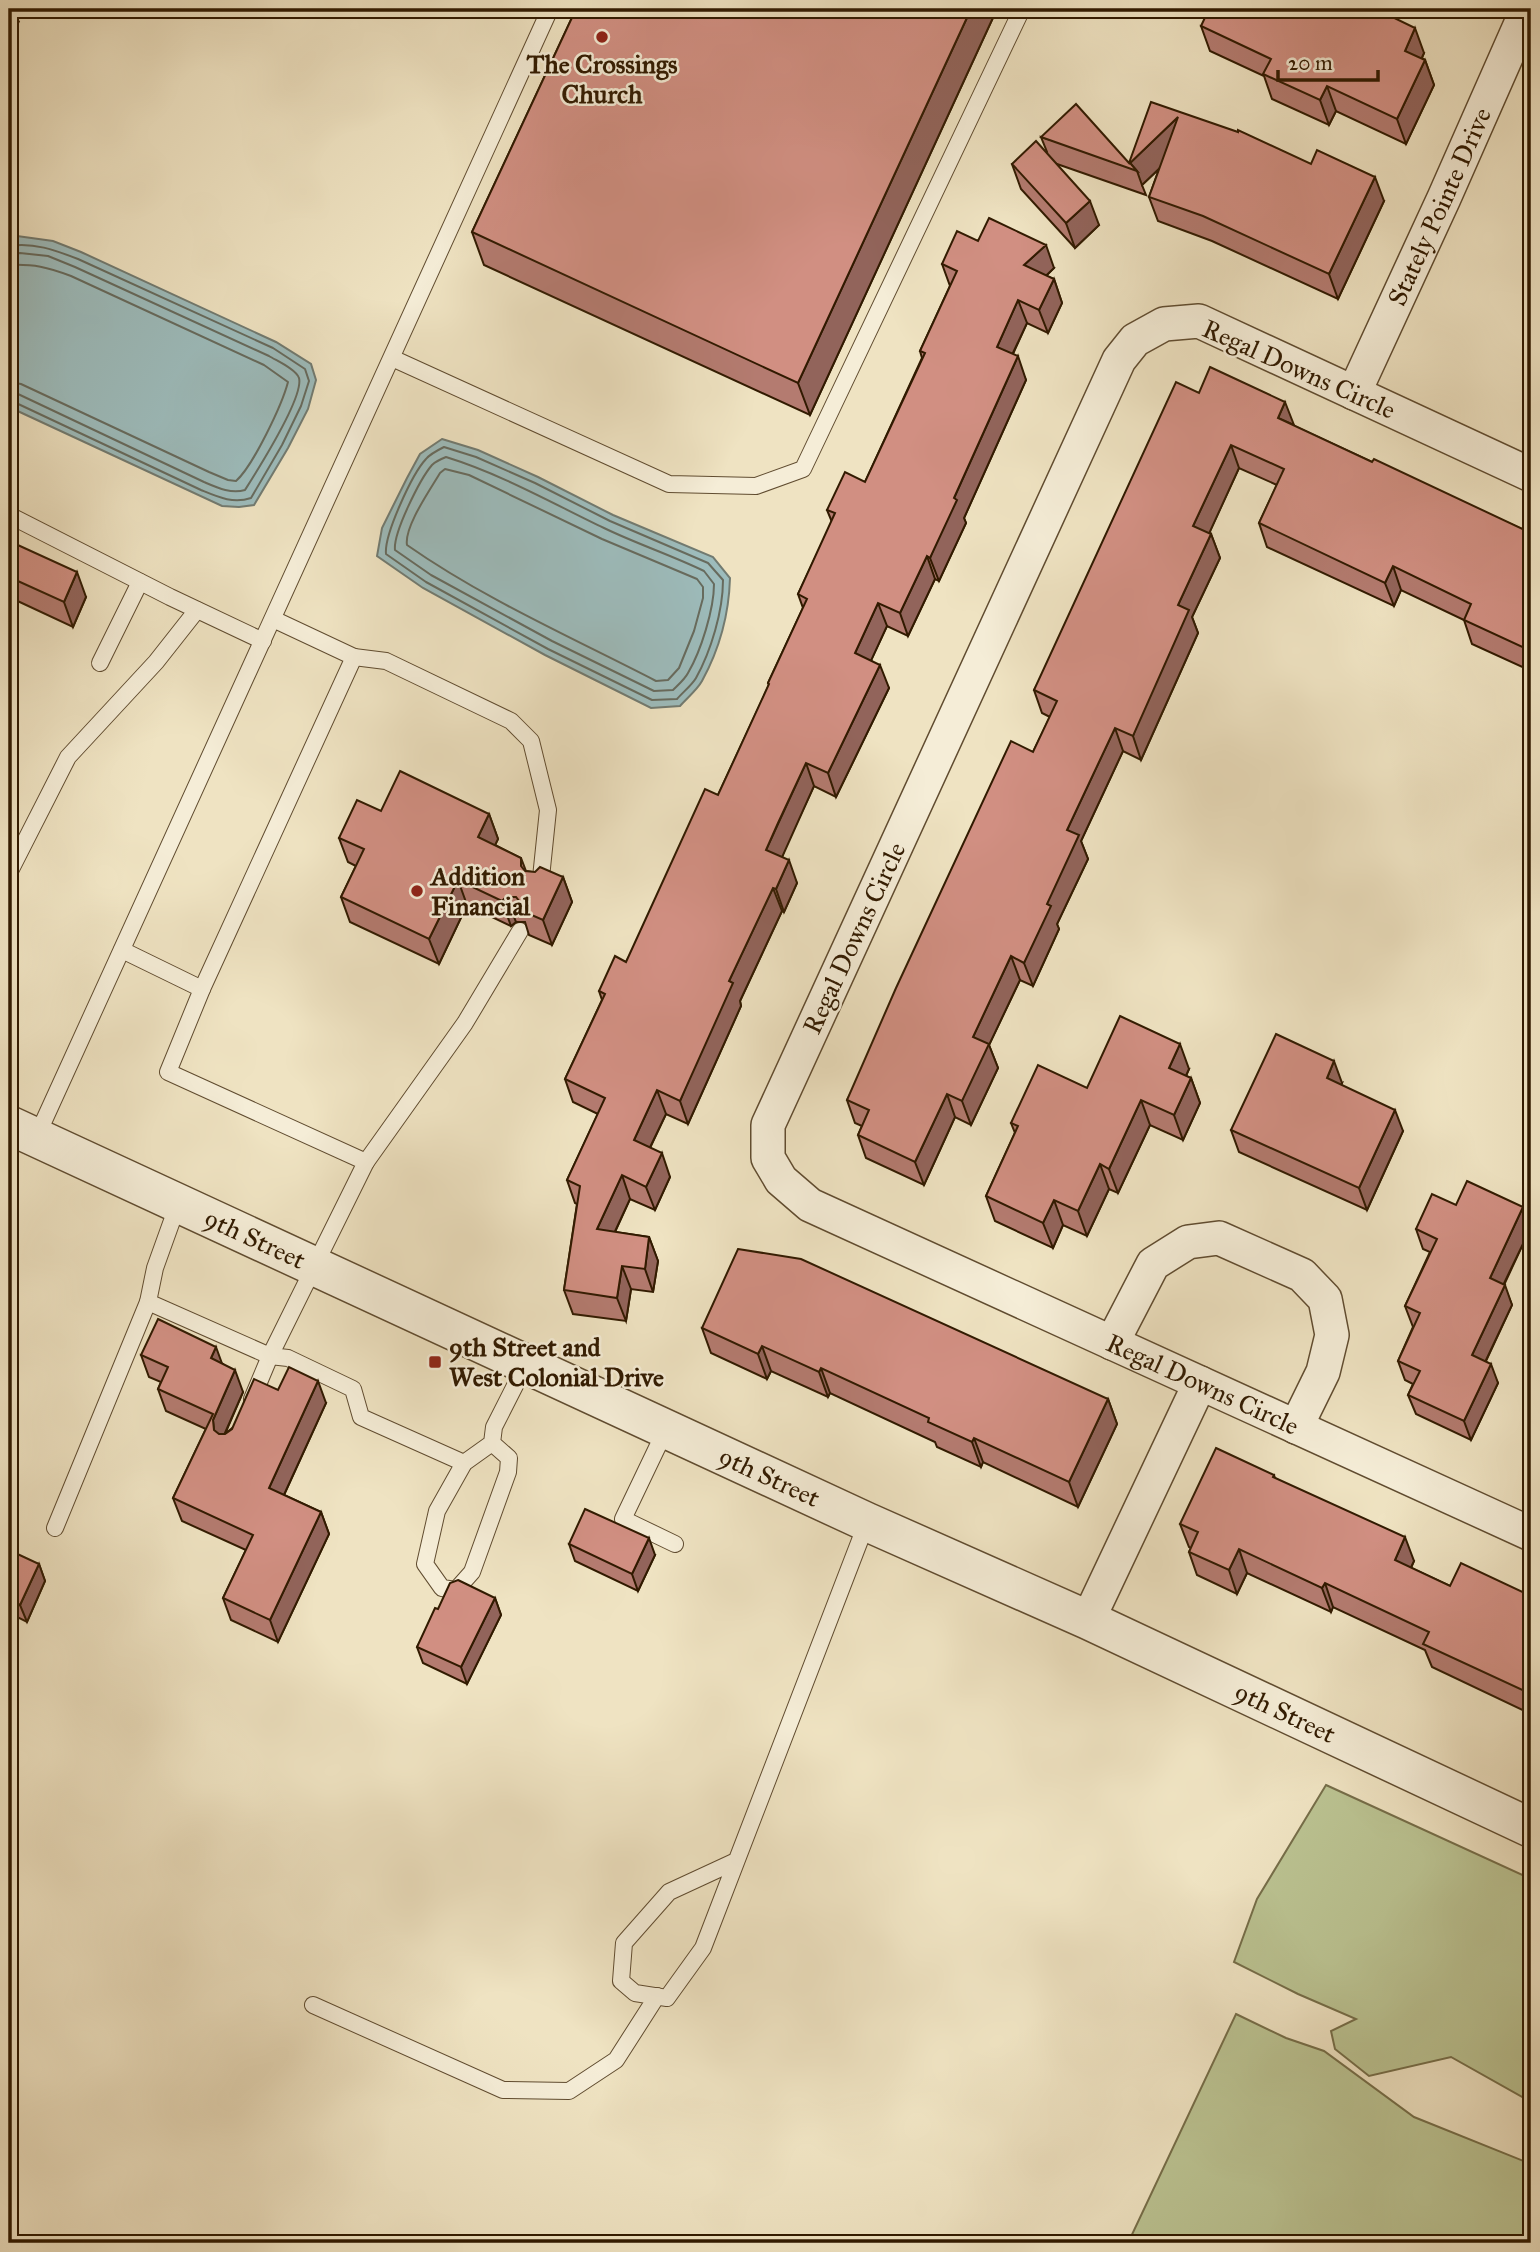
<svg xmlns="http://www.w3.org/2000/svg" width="1540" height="2252" font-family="'IM FELL Great Primer',serif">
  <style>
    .green { fill: #bbc392; stroke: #766e49; stroke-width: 2 }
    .water { fill: #9dbcbc; stroke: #727b71; stroke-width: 2 }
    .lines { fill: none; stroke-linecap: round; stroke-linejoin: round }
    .shore { stroke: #676b5e; stroke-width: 2 }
    .service-casing { stroke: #604c30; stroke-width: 18 }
    .minor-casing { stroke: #604c30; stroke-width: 36 }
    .tertiary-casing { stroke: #604c30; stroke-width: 41 }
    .path { stroke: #311a00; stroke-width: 4.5; stroke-dasharray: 5 3.5; stroke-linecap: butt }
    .service { stroke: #f5edd7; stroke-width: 16 }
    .minor { stroke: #f5edd7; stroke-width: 33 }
    .tertiary { stroke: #f5edd7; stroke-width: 38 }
    .wall { fill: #b47b70; stroke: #311a00; stroke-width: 2 }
    .shaded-wall { fill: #92645b; stroke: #311a00; stroke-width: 2 }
    .building { fill: #d18f82; stroke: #311a00; stroke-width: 2 }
    .poi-dot { fill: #8f2418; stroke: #f5edd7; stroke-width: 2.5 }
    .labels { text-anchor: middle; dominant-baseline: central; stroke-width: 5; stroke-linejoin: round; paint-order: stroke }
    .poi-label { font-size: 26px; font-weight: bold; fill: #311a00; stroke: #f5edd7; text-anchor: start }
    .street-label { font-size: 26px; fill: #311a00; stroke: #f5edd7 }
  </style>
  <rect width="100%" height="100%" fill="#efe3c2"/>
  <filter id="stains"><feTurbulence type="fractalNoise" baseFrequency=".00286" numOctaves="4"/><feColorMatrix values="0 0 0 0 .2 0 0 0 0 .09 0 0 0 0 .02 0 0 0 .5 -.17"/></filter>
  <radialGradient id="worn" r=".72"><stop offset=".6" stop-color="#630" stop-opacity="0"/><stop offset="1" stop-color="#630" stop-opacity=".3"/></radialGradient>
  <g class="green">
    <path d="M1326,1785l205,94v223l-80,-45 -82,19 -34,-27 -4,-18 25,-12 -58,-25 -64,-32 23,-63z"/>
    <path d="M1236,2014l50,24 38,13 90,66 117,47v79h-403z"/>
  </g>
  <g class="water">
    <path d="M17,236l36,5 28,11 195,90 35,22 5,16 -8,29 -20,39 -34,57 -15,2 -17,-1 -213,-99v-167z"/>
    <path d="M442,439l36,11 60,27 75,38 100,42 17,21c-1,35 -11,72 -28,103 -5,9 -15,17 -22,25l-29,2 -106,-53 -122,-67 -46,-32 5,-28 25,-50 13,-24z"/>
  </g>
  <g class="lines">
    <g class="shore">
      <path d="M9,246c24,-4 46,4 69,13l195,89 32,21 4,12 -8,25 -19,39 -31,53c-18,6 -33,-1 -50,-8l-187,-88 -5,-1"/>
      <path d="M9,255l11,-2 28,3 27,11 194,89c8,5 27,13 30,22 5,19 -42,93 -54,112 -14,4 -27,-2 -41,-8l-186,-88 -9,-2"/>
      <path d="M9,265c25,-1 38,2 62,11l193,89 24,17c-6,23 -35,84 -52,99l-8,-1 -19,-8 -188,-88 -12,-2"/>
      <path d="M444,447l32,10 59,26 75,38 98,42 15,17c0,31 -12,71 -27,98 -4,7 -13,14 -19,21l-25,1 -104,-51 -122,-67 -40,-28c-2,-19 26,-80 40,-95 4,-5 12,-9 18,-12z"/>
      <path d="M446,457c55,17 106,46 158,71 33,16 67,27 100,43l10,13c0,25 -13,67 -26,89 -3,6 -10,12 -15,17l-19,1 -102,-50 -121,-66 -36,-25c-2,-17 25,-71 37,-85 3,-3 9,-6 14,-8z"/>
      <path d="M445,469l24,6 133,64 95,40 6,8v11l-9,33 -15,37 -11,12 -12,1c-83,-43 -172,-82 -249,-136 -3,-18 23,-55 33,-72z"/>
    </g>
    <defs>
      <g id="service">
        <path d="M392,358l277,126 87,2 47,-17 219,-460"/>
        <path d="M9,515l161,82 93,44"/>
        <path d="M354,657l32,4 125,60 20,20 17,69 -8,77"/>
        <path d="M100,663l40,-81"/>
        <path d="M9,873l59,-116 88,-95 41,-52"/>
        <path d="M122,950l80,39 -34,83 198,90 -96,194 -18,43"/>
        <path d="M202,989l152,-332 -81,-38"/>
        <path d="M36,1138l514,-1129"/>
        <path d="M366,1162l99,-139 55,-92"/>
        <path d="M178,1204l-23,64 -7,34 122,54 18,2 65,31 8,28 103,46"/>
        <path d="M666,1429l-43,90 52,25"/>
        <path d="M492,1443l17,15 -1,14 -36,100 -16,18 -14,-2 -17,-24 12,-53 27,-48 28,-20 2,-16 32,-63"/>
        <path d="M55,1528l93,-226"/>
        <path d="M736,1861l-67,31 -45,51 -3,38 14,12 32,5 36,-50 164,-426"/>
        <path d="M313,2005l190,85 66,1 47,-31 41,-64"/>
      </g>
      <g id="minor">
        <path id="s1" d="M1354,393l90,-195 79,-179"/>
        <path id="s2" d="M1531,475l-332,-154 -35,3 -29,16 -16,20 -351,765v33l13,22 29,25 721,329"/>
        <path d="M1112,1343l41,-79 35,-22 31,-4 83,37 23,24 7,36 -9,37 -27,55"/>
        <path d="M1088,1620l112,-237"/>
      </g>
      <g id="tertiary">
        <path id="s3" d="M9,1125l858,397 221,98 443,208"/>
      </g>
    </defs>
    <use href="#service" class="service-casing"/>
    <use href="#minor" class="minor-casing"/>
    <use href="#tertiary" class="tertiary-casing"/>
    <path class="path" d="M9,40l14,-31"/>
    <use href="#service" class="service"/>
    <use href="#minor" class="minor"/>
    <use href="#tertiary" class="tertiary"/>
  </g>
  <g class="wall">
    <path d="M576,9h421l-187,406 -326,-150 -12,-33z"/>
    <path d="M1201,26l223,27 -2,5 3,2 9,25 -28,59 -70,-33 -7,14 -57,-26 -8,-23 -54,-25z"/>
    <path d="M1041,137l88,26 255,38 -46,98 -126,-58 -54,-20 -9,-24 10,-28 -17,16 4,10 -89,-31 42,61 -24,23 -54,-59 -9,-25 35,-12z"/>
    <path d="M978,241l76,27 -8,8 8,3 8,24 -14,30 -21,-10 -14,31 13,26 -62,138 2,5 -27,58 -4,-2 -27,57 -21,-10 -16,34 18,28 -53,109 -22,-11 -28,60 -4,11 15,26 -13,29 -2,-1 -42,90 1,5 -53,118 -22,-10 -16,34 20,29 -15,33 -25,-11 -15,33 34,5 9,24 -5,31 -22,-3 -5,32 -53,-7 -9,-24 13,-86 -2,-1 -8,-23 31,-66 -25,-12 -8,-23 37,-79 -3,-9 27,-29 92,-167 51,-110 -1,-2 35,-75 -5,-14 34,-72 -5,-12 38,-28 57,-124 -2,-7 30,-65 -8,-22z"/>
    <path d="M1199,393l95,33 78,36 159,71v138l-59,-27 -8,-24 -63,-30 -7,16 -127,-59 -8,-24 18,-38 -38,-17 -30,65 2,1 9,24 -28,59 6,16 -57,127 -18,-9 -42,90 7,18 -31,65 2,5 -26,57 -13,-6 -31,65 9,23 -27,57 -16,-8 -31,68 -58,-27 -8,-23 4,-9 -7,-3 -8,-23 186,-348 17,-35 -8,-4 -8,-23z"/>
    <path d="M9,541l77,56 -13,30 -64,-30z"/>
    <path d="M381,811l108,3 9,25 -3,6 26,13 5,13 37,6 9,25 -20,43 -23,-10 -4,-13h-9l-5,4 -44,-21 -28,59 -89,-42 -9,-25 15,-31 -8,-4 -9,-24z"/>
    <path d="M1189,1069l-3,7 5,2 9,25 -17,37 -33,-15 -32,68 -9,-4 -22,47 -24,-11 -10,23 -58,-27 -9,-25 29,-63 -4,-10 76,-35z"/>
    <path d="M1342,1083l-1,2 62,46 -36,79 -128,-58 -8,-22z"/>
    <path d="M1456,1205l75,22 -27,58 8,20 -26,56 12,22 -27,57 -55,-26 -8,-19 5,-11 -8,-4 -7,-19 15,-34 -8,-21 25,-54 -7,-3 -7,-20z"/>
    <path d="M702,1328l406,71 9,25 -39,83 -95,-45 -2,5 -44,-20 -2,-5 -105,-49 -2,4 -57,-26 -4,8 -56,-26z"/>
    <path d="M141,1355l82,9 20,28 -18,42 53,-44 48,13 -42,92 37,17 8,22 -51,108 -47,-22 -8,-22 23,-48 -64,-29 -9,-23 33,-69 -40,-18 -8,-22 3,-7 -12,-5z"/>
    <path d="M1274,1475l1,3 139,83 -3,7 39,18 81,10v118l-99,-47 -7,-17 -92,-43 -2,5 -84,-39 -10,21 -40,-19 -8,-23 2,-4 -2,-1 -9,-23z"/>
    <path d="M569,1544l86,11 -17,36 -63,-30z"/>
    <path d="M9,1556l30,8 6,17 -18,41 -18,-9z"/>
    <path d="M495,1598l6,17 -34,69 -44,-21 -6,-16 21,-38z"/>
  </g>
  <g class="shaded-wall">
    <path d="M971,9h26l-187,406 -12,-32z"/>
    <path d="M1415,28l9,25 -10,22 -9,-24z"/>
    <path d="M1425,60l9,25 -28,59 -9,-25z"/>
    <path d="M1327,86l9,25 -7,14 -9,-25z"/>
    <path d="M1178,117l9,25 -45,43 -5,-14 -7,-8z"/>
    <path d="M1375,177l9,24 -46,98 -9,-25z"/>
    <path d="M1090,201l9,24 -24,23 -9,-25z"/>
    <path d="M1046,245l8,23 -22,21 -8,-24z"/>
    <path d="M1054,279l8,24 -14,30 -9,-23z"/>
    <path d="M1018,300l9,23 -22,47 -8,-23z"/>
    <path d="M1018,356l8,24 -62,138 2,5 -27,58 -9,-23 24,-60z"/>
    <path d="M1285,402l9,23 -16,-7z"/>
    <path d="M1231,445l8,23 -37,81 -9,-23z"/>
    <path d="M1211,534l9,24 -28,59 6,16 -57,127 -8,-24 45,-131z"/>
    <path d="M927,556l8,23 -27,57 -8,-23z"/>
    <path d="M1393,566l8,24 -7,16 -9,-23z"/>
    <path d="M77,572l9,25 -13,30 -9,-25z"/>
    <path d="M878,603l9,23 -23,50 -9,-23z"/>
    <path d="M880,665l9,23 -53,109 -8,-24z"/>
    <path d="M1115,728l8,23 -42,90 7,18 -31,65 2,5 -26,57 -9,-23 43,-133z"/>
    <path d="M806,763l8,23 -39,87 -9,-23z"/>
    <path d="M489,814l9,25 -11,23 -9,-25z"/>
    <path d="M789,860l8,23 -13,29 -8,-23z"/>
    <path d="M563,877l9,25 -20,43 -9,-25z"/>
    <path d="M458,880l9,25 -28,59 -10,-25z"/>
    <path d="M773,888l9,23 -42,90 1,5 -53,118 -8,-23 49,-120z"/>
    <path d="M506,897l10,25 -5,4 -9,-25z"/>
    <path d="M1011,956l9,24 -31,65 9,23 -27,57 -9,-24 11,-64z"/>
    <path d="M1180,1044l9,25 -11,24 -9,-25z"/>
    <path d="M1334,1061l8,22 -8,16 -7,-21z"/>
    <path d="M1191,1078l9,25 -17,37 -9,-25z"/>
    <path d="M657,1090l9,24 -24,50 -8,-24z"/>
    <path d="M947,1094l8,23 -31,68 -9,-23z"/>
    <path d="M1141,1100l9,25 -32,68 -9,-24z"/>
    <path d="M1395,1110l8,21 -36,79 -8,-22z"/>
    <path d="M662,1153l8,24 -15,33 -9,-23z"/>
    <path d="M1100,1164l9,25 -22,47 -9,-25z"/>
    <path d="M622,1175l8,24 -25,54 -8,-24z"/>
    <path d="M1054,1200l9,25 -10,23 -10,-25z"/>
    <path d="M1523,1207l8,20 -34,71 -7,-20z"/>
    <path d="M649,1237l9,24 -5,31 -8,-23z"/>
    <path d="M622,1266l9,23 -5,32 -9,-23z"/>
    <path d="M1505,1285l7,20 -33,70 -7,-20z"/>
    <path d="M762,1346l9,25 -4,8 -9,-25z"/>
    <path d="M216,1347l8,22 -13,-11z"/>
    <path d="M1491,1364l7,19 -27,57 -7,-19z"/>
    <path d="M821,1368l9,25 -2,4 -9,-25z"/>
    <path d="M235,1370l8,22 -22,50 -7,-12 -1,-10z"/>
    <path d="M318,1381l8,22 -49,107 -8,-22z"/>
    <path d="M1108,1399l9,25 -39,83 -9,-25z"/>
    <path d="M974,1438l9,24 -2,5 -9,-25z"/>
    <path d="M321,1512l8,22 -51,108 -8,-22z"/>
    <path d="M1405,1537l9,24 -11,23 -8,-24z"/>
    <path d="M649,1538l6,17 -17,36 -6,-17z"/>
    <path d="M1239,1549l8,24 -10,21 -8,-24z"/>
    <path d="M39,1564l6,17 -18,41 -7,-17z"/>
    <path d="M1325,1583l8,24 -2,5 -9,-24z"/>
    <path d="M495,1598l6,17 -34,69 -6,-17z"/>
  </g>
  <g class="building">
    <path d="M576,9h395l-173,374 -326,-151z"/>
    <path d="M1209,9h167l39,19 -10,23 20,9 -28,59 -70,-33 -7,14 -57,-26 8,-15 -70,-33z"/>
    <path d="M1151,102l87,30v-2l73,34 6,-14 58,27 -46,97 -126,-58 -54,-19 29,-80 -48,46 7,8 -96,-34 35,-33 53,59z"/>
    <path d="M1036,141l54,60 -24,22 -54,-59z"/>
    <path d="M989,218l57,27 -22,20 30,14 -15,31 -21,-10 -21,47 21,9 -64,142 3,2 -27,58 -3,-2 -27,57 -22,-10 -23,50 25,12 -52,108 -22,-10 -28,60 -12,27 23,10 -13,29 -3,-1 -44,93 4,2 -53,118 -23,-11 -23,50 28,13 -16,34 -24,-12 -25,54 52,8 -4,32 -23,-3 -5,32 -53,-8 16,-104 -13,-6 38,-82 -40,-19 40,-85 -6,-3 16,-35 11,6 79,-173 13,6 51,-111 -1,-1 39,-84 -9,-5 37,-81 -8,-3 18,-38 20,10 60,-129 -5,-2 37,-80 -15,-7 15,-33 21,10z"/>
    <path d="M1210,367l75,35 -7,16 94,44 2,-3 157,74v118l-67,-31 7,-16 -78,-38 -8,17 -126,-60 25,-54 -53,-24 -38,81 18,8 -33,71 11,5 -56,126 -18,-8 -48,102 12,5 -32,69 4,2 -27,57 -13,-7 -38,81 16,7 -27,57 -15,-7 -32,68 -57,-27 11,-25 -22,-10 49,-112 115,-247 22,11 24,-51 -23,-11 142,-308 23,11z"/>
    <path d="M9,541l68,31 -13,30 -55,-25z"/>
    <path d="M400,771l89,43 -11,23 43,21v8l4,5 10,1 5,-5 23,10 -20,43 -23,-10v-8l-4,-5h-10l-4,4 -44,-21 -29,59 -88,-42 23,-48 -25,-11 18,-38 24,11z"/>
    <path d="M1120,1016l60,28 -11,24 22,10 -17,37 -33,-15 -32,69 -9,-5 -22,47 -24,-11 -11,23 -57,-27 32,-70 -7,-3 27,-58 49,23z"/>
    <path d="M1276,1034l58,27 -7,17 68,32 -36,78 -128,-58z"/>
    <path d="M1467,1181l56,26 -33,71 15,7 -33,70 19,9 -27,57 -56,-26 12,-24 -22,-10 22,-48 -15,-7 32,-67 -21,-10 16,-35 24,11z"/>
    <path d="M738,1249l63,10 307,140 -39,83 -95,-44 -2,4 -44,-20 1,-4 -108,-50 -2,4 -57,-26 -4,8 -56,-26z"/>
    <path d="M158,1319l58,28 -5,11 24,12 -22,50 1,10 5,4h6l7,-5 22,-50 24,11 11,-23 29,14 -49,107 52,24 -51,108 -47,-22 30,-63 -80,-37 40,-84 -55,-25 10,-22 -27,-12z"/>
    <path d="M1216,1448l58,27 -1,2 132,60 -10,23 55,26 11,-23 70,33v98l-108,-50 6,-12 -104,-49 -3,5 -83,-39 -10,21 -40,-18 9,-20 -18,-8z"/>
    <path d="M585,1509l64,29 -17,36 -63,-30z"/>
    <path d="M11,1551l28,13 -19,41 -11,-6v-43z"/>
    <path d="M458,1580l37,18 -34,69 -44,-20 18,-39 3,1 12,-26z"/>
  </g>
  <g class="poi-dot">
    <circle cx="602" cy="37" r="7"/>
    <circle cx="417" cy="891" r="7"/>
    <rect x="428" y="1355" width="14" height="14" rx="3.5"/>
  </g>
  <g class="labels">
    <g class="poi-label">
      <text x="602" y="64" text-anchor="middle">The Crossings<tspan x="602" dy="30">Church</tspan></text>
      <text x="431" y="876">Addition<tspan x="431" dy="30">Financial</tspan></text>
      <text x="449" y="1347">9th Street and<tspan x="449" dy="30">West Colonial Drive</tspan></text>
    </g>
    <g class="street-label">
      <text stroke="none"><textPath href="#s1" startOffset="205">Stately Pointe Drive</textPath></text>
      <text transform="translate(1299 369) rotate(24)">Regal Downs Circle</text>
      <text transform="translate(854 938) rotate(-65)">Regal Downs Circle</text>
      <text stroke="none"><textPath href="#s3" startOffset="271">9th Street</textPath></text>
      <text stroke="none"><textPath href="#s2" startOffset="1830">Regal Downs Circle</textPath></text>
      <text stroke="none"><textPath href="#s3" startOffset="838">9th Street</textPath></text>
      <text stroke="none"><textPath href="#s3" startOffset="1405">9th Street</textPath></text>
    </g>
  </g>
  <rect width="1540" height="2252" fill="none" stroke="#efe3c2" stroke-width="35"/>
  <rect x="10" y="10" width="1519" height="2231" fill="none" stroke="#311a00" stroke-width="3.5"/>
  <rect x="18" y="18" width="1505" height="2217" fill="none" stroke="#311a00" stroke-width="2"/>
  <path d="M1278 70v10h100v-10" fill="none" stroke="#311a00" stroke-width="3.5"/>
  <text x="1288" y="70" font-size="21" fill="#311a00" stroke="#f5edd7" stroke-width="5" paint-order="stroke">20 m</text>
  <rect width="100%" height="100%" filter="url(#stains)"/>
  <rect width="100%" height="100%" fill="url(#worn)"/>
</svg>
